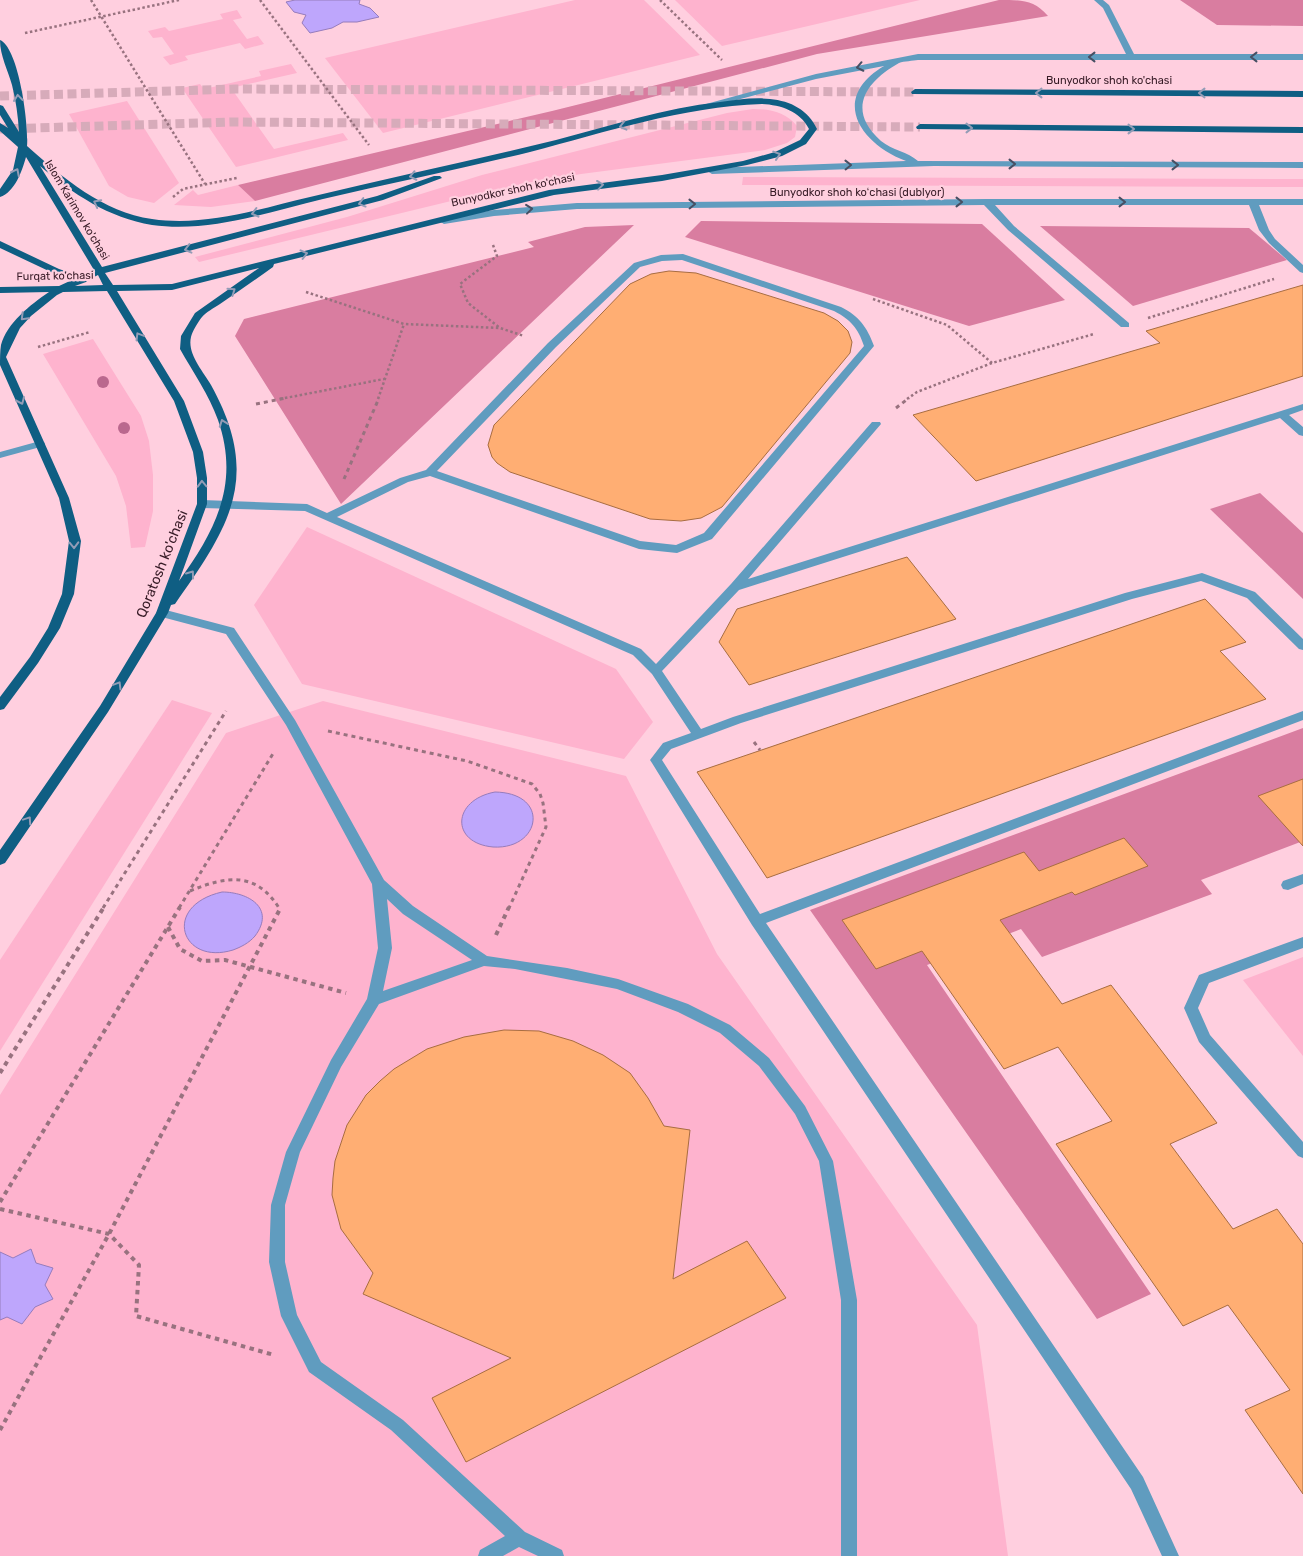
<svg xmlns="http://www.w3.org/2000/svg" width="1303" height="1556" font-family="Rubik,sans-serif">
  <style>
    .green { fill: #feb3ce }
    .forest { fill: #d97da0 }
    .water { fill: #bea6fc; stroke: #967cbc }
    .building { fill: #ffae73; stroke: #a86d41 }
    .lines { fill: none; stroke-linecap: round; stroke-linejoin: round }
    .major-tunnel { stroke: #d7abba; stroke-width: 9; stroke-dasharray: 9 4.5; stroke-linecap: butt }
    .path-far2 { stroke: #98727f; stroke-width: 2.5; stroke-dasharray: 2.5 2.5; stroke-linecap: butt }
    .path-far1 { stroke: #98727f; stroke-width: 3; stroke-dasharray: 4 4; stroke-linecap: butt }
    .path { stroke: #98727f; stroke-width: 4; stroke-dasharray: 4.5 4.5; stroke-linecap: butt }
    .minor { fill: #609cbf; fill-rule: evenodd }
    .major { fill: #0f5e83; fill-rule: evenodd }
    .tree { fill: #ba688e }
    .oneway { stroke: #474f63 }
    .oneway2 { stroke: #939cb6 }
    .labels { text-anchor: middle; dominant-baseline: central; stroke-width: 4.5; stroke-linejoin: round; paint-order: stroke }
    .far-street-label { font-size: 11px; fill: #371b26; stroke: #ffcfdf }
    .street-label { font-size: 14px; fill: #371b26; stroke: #ffcfdf }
  </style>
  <rect width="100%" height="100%" fill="#ffcfdf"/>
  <g class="green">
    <path d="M575,0h69l56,55 -317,78 -58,-75z"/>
    <path d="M675,0h245l-198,46z"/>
    <path d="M237,10l5,8 -9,2 14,19 11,-3 6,8 -19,5 -5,-6 -55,13 3,4 -18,5 -7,-8 11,-3 -12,-17 -9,1 -5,-7 17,-4 4,4 54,-12 -3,-5z"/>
    <path d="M291,64l6,9 -66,15 43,61 69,-16 5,7 -112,27 -54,-79 18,-4 4,5 57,-13 -2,-5z"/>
    <path d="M127,101l52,82 -25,20 -26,-6 -19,-11 -40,-72z"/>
    <path d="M753,109c16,0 33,3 44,17l-2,11 -8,6 -22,7 -184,24 -55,9 -327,79 -4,-5 152,-40 135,-42 245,-62z"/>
    <path d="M743,177l560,2v8l-561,-2z"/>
    <path d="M238,185l17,16 -44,6 -37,-2 19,-15 5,5z"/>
    <path d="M93,339l48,77 8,25 4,34v36l-8,36 -14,1 -5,-42 -10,-30 -73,-122z"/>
    <path d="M307,527l309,142 37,53 -29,37 -322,-75 -48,-79z"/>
    <path d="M172,700l40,13 -212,338v-91z"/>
    <path d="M323,701l303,75 91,178 260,371 31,231h-1008v-461l226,-362z"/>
    <path d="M1303,957v99l-60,-76z"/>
  </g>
  <g class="forest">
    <path d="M999,0c23,0 35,0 49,16l-231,38 -562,147 -17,-16 314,-74z"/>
    <path d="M1180,0h123v26l-86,-1z"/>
    <path d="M701,221l281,3 83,76 -96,26 -284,-89z"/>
    <path d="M634,225l-293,279 -106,-168 9,-17 290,-72 -6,-5 57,-15z"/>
    <path d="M1040,226l209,2 38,32 -154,46z"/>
    <path d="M1260,493l43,40v66l-93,-90z"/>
    <path d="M1303,728v113l-102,39 11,14 -170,63 -21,-28 -94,36 224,329 -54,25 -287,-409z"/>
  </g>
  <g class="water">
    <path d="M295,0h65l-1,4 11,4 9,9 -22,5h-14l-11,6 -22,5 -8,-10 4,-8 -12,-3 -8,-10z"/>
    <path d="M495,792c56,1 46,58 -2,55 -43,-4 -41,-47 2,-55z"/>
    <path d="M222,892c26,0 54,16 33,44 -6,7 -14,11 -22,14 -52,16 -72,-44 -11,-58z"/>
    <path d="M31,1249l5,14 17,5 -8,17 8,14 -18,8 -13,17 -15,-7 -7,3v-68l13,6z"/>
  </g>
  <g class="building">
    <path d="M669,271l27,2 128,40 14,8 10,10 4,11 -2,11 -128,154 -21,11 -20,3 -31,-2 -140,-47 -13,-9 -5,-6 -4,-12 6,-20 136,-141 21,-10z"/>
    <path d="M1303,285v91l-327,105 -63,-66 247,-72 -14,-12z"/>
    <path d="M907,557l49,62 -207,66 -30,-43 18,-33z"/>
    <path d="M1205,599l41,43 -26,9 46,48 -499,179 -70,-106z"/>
    <path d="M1303,779v67l-45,-50z"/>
    <path d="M1124,838l24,28 -73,29 -3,-3 -72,28 62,84 49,-19 106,138 -47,21 63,85 44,-20 26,35v250l-58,-84 45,-20 -62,-85 -45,21 -127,-182 56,-23 -54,-74 -54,22 -82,-118 -46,18 -34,-49 182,-68 15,19z"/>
    <path d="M504,1030l35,1 34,10 30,14 27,18 18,25 16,28 26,4 -17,149 74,-38 39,57 -320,164 -34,-64 79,-40 -148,-64 10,-21 -32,-44 -9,-34 1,-17 2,-17 12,-36 19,-30 14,-14 14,-12 33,-20 37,-12z"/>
  </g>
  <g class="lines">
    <g class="major-tunnel">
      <path d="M0,96l236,-7 679,3"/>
      <path d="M0,129l233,-7 687,5"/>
    </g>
    <g class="path-far2">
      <path d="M91,0l114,184"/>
      <path d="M260,0l109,145"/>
      <path d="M660,0l62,60"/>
      <path d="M25,33l154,-33"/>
      <path d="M173,197l10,-8 54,-11"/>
      <path d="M493,245l4,11 -37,28 8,19 32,25"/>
      <path d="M306,292l98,32 96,4 24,8"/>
      <path d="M873,299l74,26 45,38"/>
      <path d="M1148,318l126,-39"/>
      <path d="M38,347l52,-15"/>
      <path d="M280,399l104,-20"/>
      <path d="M378,399l26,-75"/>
      <path d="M907,399l10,-7 75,-29 102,-29"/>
    </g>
    <g class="path-far1">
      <path d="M256,404l30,-6"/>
      <path d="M896,408l13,-10"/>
      <path d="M344,479l35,-81"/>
      <path d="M328,731l139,30 65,23 8,10 3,9 3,24 -37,81"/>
      <path d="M754,742l6,8"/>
      <path d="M190,891c36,-15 66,-20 89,17"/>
      <path d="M103,908l123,-197"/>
      <path d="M179,908l95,-156"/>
    </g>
    <g class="path">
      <path d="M168,927l12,22 22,12 23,-1 121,33"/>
      <path d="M496,935l13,-28"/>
      <path d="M0,1073l104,-166"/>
      <path d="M0,1202l180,-295"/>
      <path d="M0,1209l109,25 30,31 -3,51 138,39"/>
      <path d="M0,1430l109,-196 171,-325 -1,-2"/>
    </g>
    <g class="minor">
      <path d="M1094,0h9l6,5 25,49h169v6h-385c-5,1 -14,1 -19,3 -32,18 -54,46 -18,78 11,9 27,11 37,20l385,1v6l-369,-2 -222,8 -5,-3 5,-3 194,-7c-47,-18 -76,-63 -22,-95l-68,13 -117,31 -4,-3 121,-33 102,-20h208l-23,-46z"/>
      <path d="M986,199h317v6h-44l10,25 6,9 28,26v8l-3,-1 -31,-29 -10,-13 -10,-25h-254l19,21 115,97v4h-8l-113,-97 -24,-25 -407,4 -83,7 -50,8 -5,-3 5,-3 50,-8 83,-7z"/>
      <path d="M683,254l158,53c18,9 26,20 33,39l-162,193 -35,14 -38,-4 -209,-73 -22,6 -71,35 304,132 15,15 75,-80 141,-162h8l1,2 -133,155 555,-175v6l-14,5 14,12v9l-4,-1 -19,-17 -541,172 -77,81 39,58 32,-12 392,-124 77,-20 53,19 48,47v11l-4,-1 -52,-51 -46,-17 -69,18 -391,124 -70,26 -9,11 98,154 543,-203v9l-537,203 377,554 36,79h-17l-31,-67 -379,-564 -100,-162 -2,-3 13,-17 28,-10 -39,-59 -19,-19 -328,-144 -103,-3 -5,-4 5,-4 105,4 20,9 73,-35 26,-8 122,-127 86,-80 27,-8zM682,260l152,51c17,9 24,17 30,35l-160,187 -28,12 -36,-4 -203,-70 119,-124 84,-80 22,-6z"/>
      <path d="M40,441l4,1 1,2 -1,2 -44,12v-6z"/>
      <path d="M162,609l72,19 61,92 89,160 29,26 74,50 80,12 51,11 70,25 42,21 39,33 36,48 28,55 24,139v256h-16v-256l-22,-139 -24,-47 -36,-48 -39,-33 -42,-21 -61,-23 -102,-20 -31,-3 -105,38 -38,63 -41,85 -15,53v57l12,53 24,47 82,58 122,112 37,18 2,6h-26l-19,-9 -16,9h-25l2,-6 25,-14 -114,-106 -82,-58 -28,-56 -12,-54 2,-57 15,-53 45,-92 36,-61 11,-51 -6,-64 -86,-159 -60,-91 -68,-18 -2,-3zM387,899l16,15 69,46 -89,31 9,-43z"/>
      <path d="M1303,874v10l-15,6 -5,-1 -2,-4 2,-4z"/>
      <path d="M1303,937v11l-94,35 -11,25 12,27 93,107v16l-5,-2 -99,-114 -15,-34 15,-33z"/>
    </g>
    <g class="major">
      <path d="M0,40c19,8 29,86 27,106 36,32 76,66 125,73 53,8 107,-10 158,-22 82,-20 164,-37 246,-57 54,-14 108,-32 164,-38 16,-2 34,-5 50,-3 21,2 38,11 47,30l-11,15 -24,12 -35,9 -85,16 -108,14 -280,69 -1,3c-17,12 -35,25 -53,37 -6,4 -14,8 -18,13 -4,5 -10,15 -11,20 -4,17 12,34 20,48 51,92 19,141 -36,219l-4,1 -3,8 -60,99 -103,151 -5,2v-15l100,-144 56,-93 41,-109v-26l-4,-26 -19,-51 -67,-110 -44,1 -6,3 -26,21 -11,12 -14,29 63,141 12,43 -7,53 -14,34 -22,35 -34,46 -4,1v-13l30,-40 18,-29 14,-34 7,-53 -10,-43 -59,-133c0,-6 0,-14 1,-20 6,-22 29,-40 48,-53l-49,1v-6l59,-1 13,-6 -19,-7 -53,-25v-7l59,28 21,7 14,-6 -68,-113c-4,14 -11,35 -26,40v-8l13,-19 5,-23 -18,-16v-8l8,5 -8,-13v-10l3,1 16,26c-1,-16 -3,-31 -7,-47 -4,-15 -12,-29 -12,-45zM762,104c19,1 38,7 47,25l-9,11 -25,12 -32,9 -81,14 -113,15 -377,94 -59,1 -8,-12 278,-73 59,-22 -2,-2h-6l-57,20 -275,71 -62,-101c33,28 69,52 112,59 58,8 116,-13 171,-26 69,-16 138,-30 207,-47 76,-20 152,-45 232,-48zM259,268l-64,45 -14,23 -1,13c13,23 29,46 38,71 22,63 -2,110 -39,161l28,-77v-26l-4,-26 -19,-51 -67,-110 55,-1zM98,275l5,10 -28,1 11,-4 2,-2z"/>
      <path d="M915,89l388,2v6l-391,-3 -1,-2z"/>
      <path d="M920,124l383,3v6l-386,-4 -1,-2z"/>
    </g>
  </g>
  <g class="tree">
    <circle cx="103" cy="382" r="6"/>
    <circle cx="124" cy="428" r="6"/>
  </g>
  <defs><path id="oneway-chevron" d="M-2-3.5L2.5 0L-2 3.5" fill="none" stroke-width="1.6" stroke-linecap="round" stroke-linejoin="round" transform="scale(1.25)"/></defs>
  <g class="oneway">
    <use href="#oneway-chevron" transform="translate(1092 57) rotate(180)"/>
    <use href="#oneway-chevron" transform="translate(1254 57) rotate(-180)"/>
    <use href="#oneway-chevron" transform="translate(860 67) rotate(168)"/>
    <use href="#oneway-chevron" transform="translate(1012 164)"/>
    <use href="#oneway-chevron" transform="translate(848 165) rotate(-1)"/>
    <use href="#oneway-chevron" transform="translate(1175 165)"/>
    <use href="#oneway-chevron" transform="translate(959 202)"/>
    <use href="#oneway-chevron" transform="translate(1122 202)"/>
    <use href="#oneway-chevron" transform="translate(692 204) rotate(-1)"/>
    <use href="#oneway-chevron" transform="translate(529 209) rotate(-6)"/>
  </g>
  <g class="oneway2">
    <use href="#oneway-chevron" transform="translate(1039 93) rotate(-180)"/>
    <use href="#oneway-chevron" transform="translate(1202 93) rotate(-180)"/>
    <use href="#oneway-chevron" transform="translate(18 98) rotate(-97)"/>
    <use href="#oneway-chevron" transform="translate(623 126) rotate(166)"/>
    <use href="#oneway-chevron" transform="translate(969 128)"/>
    <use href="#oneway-chevron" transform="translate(1131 129)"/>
    <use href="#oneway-chevron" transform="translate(777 155) rotate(-18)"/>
    <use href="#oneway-chevron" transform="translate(16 172) rotate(-63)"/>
    <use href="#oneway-chevron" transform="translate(413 176) rotate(168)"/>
    <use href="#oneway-chevron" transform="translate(600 185) rotate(-7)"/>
    <use href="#oneway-chevron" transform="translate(97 203) rotate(-153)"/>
    <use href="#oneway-chevron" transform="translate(362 203) rotate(165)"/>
    <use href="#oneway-chevron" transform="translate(255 213) rotate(166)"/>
    <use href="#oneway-chevron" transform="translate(188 249) rotate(166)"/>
    <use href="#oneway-chevron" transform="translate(304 254) rotate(-14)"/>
    <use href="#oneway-chevron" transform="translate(232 291) rotate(-35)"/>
    <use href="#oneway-chevron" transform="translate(24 317) rotate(135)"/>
    <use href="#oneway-chevron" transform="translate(139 336) rotate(-121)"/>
    <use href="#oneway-chevron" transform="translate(21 401) rotate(66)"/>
    <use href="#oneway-chevron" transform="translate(223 423) rotate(-110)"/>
    <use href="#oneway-chevron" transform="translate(202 484) rotate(-92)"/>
    <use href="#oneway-chevron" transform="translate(74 545) rotate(89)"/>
    <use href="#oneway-chevron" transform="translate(191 574) rotate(-54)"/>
    <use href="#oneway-chevron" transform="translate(118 685) rotate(-59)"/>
    <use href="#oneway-chevron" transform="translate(28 820) rotate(-56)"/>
  </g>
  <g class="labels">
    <g class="far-street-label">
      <text x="1109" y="80">Bunyodkor shoh ko'chasi</text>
      <text transform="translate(513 190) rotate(-12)">Bunyodkor shoh ko'chasi</text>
      <text x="857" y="192">Bunyodkor shoh koʻchasi (dublyor)</text>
      <text transform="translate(77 210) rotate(59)">Islom Karimov ko'chasi</text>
      <text transform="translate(55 276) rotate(-1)">Furqat ko'chasi</text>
    </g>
    <g class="street-label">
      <text transform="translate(162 564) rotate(-68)">Qoratosh ko'chasi</text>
    </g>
  </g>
</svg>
